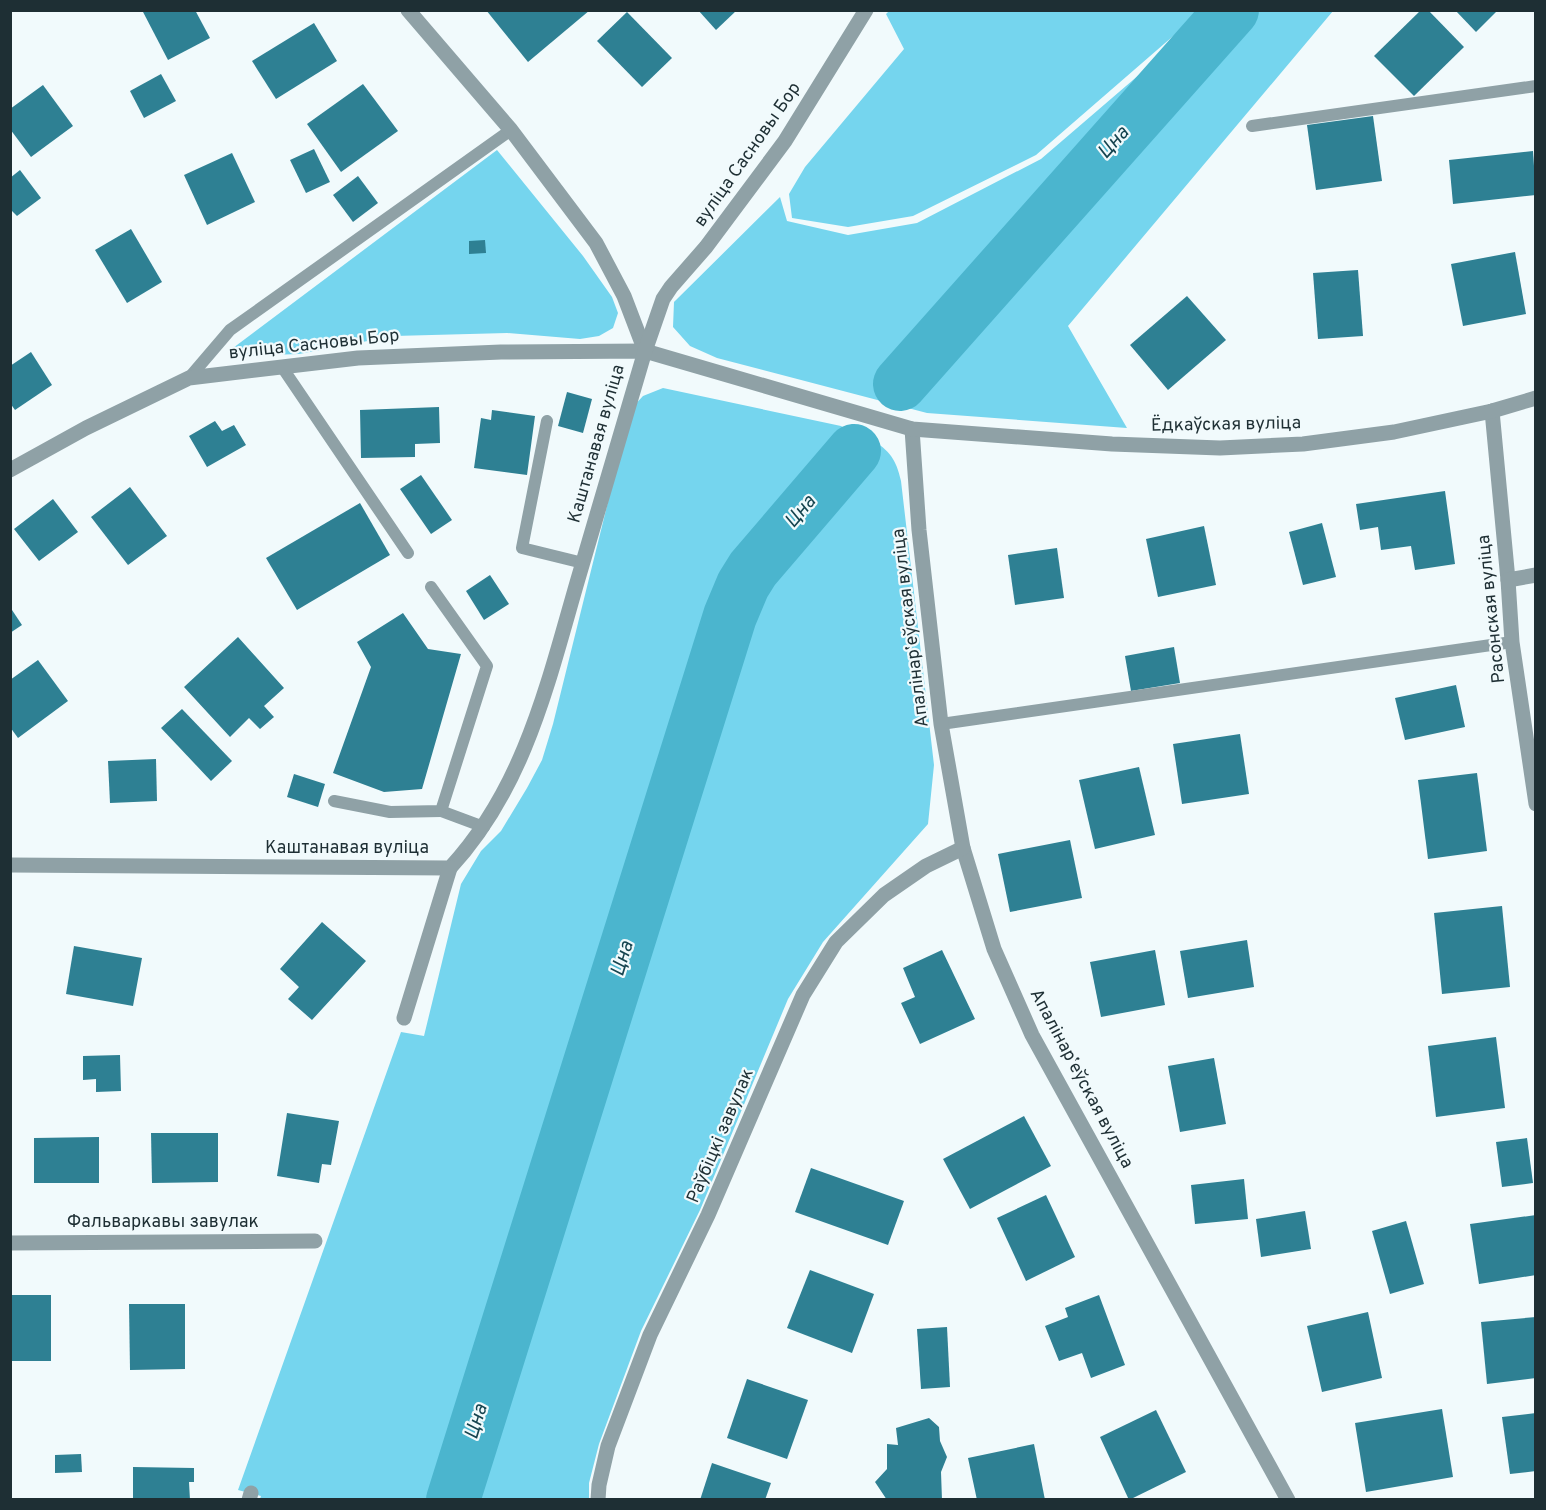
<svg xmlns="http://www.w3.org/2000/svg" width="1546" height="1510" font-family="Overpass,sans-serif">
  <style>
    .green { fill: #75d5ee }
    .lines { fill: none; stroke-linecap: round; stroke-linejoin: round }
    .river { stroke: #4bb5ce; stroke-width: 54 }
    .building { fill: #2e8093 }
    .service { stroke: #8fa1a6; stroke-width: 12 }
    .minor { stroke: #8fa1a6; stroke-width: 15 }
    .labels { text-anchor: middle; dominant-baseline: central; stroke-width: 4.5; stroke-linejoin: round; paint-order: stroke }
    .street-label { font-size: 18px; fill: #1e2f34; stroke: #f1fafc }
    .water-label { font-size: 20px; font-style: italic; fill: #15444f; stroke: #f1fafc }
  </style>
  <rect width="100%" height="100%" fill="#f1fafc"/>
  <g class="green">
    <path d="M1210,10l123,1 -265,315 59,102 -200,-15 -210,-55 -27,-12 -17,-19 1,-25 106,-105 7,24 61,14 69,-12 124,-64 163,-140z"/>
    <path d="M889,11v-1l313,1 -166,144 -123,61 -65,11 -56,-9 -3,-24 16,-27 99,-118 -18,-35z"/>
    <path d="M497,150l86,106 29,41 6,16 -5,15 -14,8 -19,3 -73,-6 -113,3 -95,18 -56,2 -8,-2 -2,-6z"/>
    <path d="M663,388l178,38 14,10 -121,138 -300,925h-174l1,-3 -23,-6 163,-458 23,4 37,-152 20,-33 20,-20 26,-43 15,-28 11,-36 78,-315 12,-13z"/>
    <path d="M871,439c19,12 25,20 30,42l33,284 -6,59 -105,118 -35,57 -88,211 -59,121 -42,113 -10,39v16h-126l286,-908 14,-20z"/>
  </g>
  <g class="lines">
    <g class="river">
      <path d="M900,384l332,-374"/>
      <path d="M453,1500l277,-884 13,-31 10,-16 101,-118"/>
    </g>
  </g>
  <g class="building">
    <path d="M142,10h53l15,28 -42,22z"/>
    <path d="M486,10h104l-62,52z"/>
    <path d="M698,10h39l-21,20z"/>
    <path d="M1421,10h7l36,37 -50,49 -40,-40z"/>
    <path d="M1455,10h43l-22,22z"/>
    <path d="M627,12l45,46 -30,29 -45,-46z"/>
    <path d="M314,23l23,38 -61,38 -24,-38z"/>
    <path d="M161,74l15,27 -32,17 -14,-27z"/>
    <path d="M363,84l35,47 -57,41 -34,-48z"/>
    <path d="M43,85l30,41 -42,31 -21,-28v-20z"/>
    <path d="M1373,116l9,65 -66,9 -9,-65z"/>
    <path d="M314,149l16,33 -24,11 -16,-33z"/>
    <path d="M1533,151l3,44 -83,9 -4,-44z"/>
    <path d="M232,153l23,49 -48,23 -23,-50z"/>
    <path d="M20,170l21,28 -24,18 -7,-7v-31z"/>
    <path d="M358,176l20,27 -25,19 -20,-27z"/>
    <path d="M131,229l31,53 -35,21 -32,-53z"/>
    <path d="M485,240l1,13 -17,1v-13z"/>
    <path d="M1515,252l11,62 -63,12 -12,-62z"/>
    <path d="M1358,270l5,66 -45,3 -5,-66z"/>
    <path d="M1187,296l39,44 -58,50 -38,-45z"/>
    <path d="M31,352l21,33 -37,25 -5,-7v-37z"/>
    <path d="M567,392l25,7 -9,34 -25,-7z"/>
    <path d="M439,407l1,36 -25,1v13l-54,1 -1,-48z"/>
    <path d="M492,410l43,6 -8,59 -53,-7 7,-50 10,2z"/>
    <path d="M215,421l7,10 12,-6 12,20 -39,22 -18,-31z"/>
    <path d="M421,475l31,45 -21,14 -31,-45z"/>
    <path d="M130,487l37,49 -39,29 -37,-48z"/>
    <path d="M1445,491l10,73 -40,6 -4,-24 -30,4 -3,-23 -18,3 -4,-26z"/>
    <path d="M53,499l25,33 -39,29 -25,-32z"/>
    <path d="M360,503l30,52 -93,55 -31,-52z"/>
    <path d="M1322,523l14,54 -33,8 -14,-53z"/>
    <path d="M1204,526l12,59 -58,12 -12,-58z"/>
    <path d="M1057,548l7,50 -49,7 -7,-50z"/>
    <path d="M490,575l19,29 -25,16 -18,-29z"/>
    <path d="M10,607l12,18 -12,8z"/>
    <path d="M403,613l25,36 33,5 -39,135 -38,3 -51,-19 38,-106 -14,-25z"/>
    <path d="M238,637l46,51 -20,18 10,11 -14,12 -11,-11 -19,19 -46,-50z"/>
    <path d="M1174,647l6,36 -49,8 -6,-35z"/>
    <path d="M38,660l30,41 -50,37 -8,-11v-47z"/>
    <path d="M1456,685l9,42 -60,13 -10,-42z"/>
    <path d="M182,709l50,52 -21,20 -50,-53z"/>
    <path d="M1240,734l9,60 -67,10 -9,-60z"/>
    <path d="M156,759l1,42 -47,2 -2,-42z"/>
    <path d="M1139,767l16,68 -60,14 -16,-69z"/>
    <path d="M1477,773l10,78 -59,8 -10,-79z"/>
    <path d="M294,774l31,10 -7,23 -31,-10z"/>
    <path d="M1070,840l12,58 -72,14 -12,-58z"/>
    <path d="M1502,906l8,81 -68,7 -8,-81z"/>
    <path d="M322,922l44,39 -54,59 -24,-21 11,-12 -19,-18z"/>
    <path d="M1247,940l7,47 -66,11 -8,-47z"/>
    <path d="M74,946l68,12 -9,48 -67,-12z"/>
    <path d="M942,950l33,69 -55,25 -19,-41 14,-6 -12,-29z"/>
    <path d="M1155,950l10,55 -64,12 -11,-55z"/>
    <path d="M1496,1037l9,71 -69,9 -8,-71z"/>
    <path d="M120,1055l1,36 -25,1v-13l-13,1v-24z"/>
    <path d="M1214,1058l12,66 -46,8 -12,-66z"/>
    <path d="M287,1113l52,8 -8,44 -9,-1 -3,19 -42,-7z"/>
    <path d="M1024,1116l27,50 -81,43 -27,-50z"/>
    <path d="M151,1133h67v49l-66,1z"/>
    <path d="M99,1137v46h-65v-45z"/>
    <path d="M1527,1138l6,45 -31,4 -6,-45z"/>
    <path d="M811,1168l93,33 -16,44 -93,-33z"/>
    <path d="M1244,1179l4,40 -53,5 -4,-39z"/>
    <path d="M1046,1195l29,62 -49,24 -29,-63z"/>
    <path d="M1305,1211l6,38 -50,8 -5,-38z"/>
    <path d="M1536,1215v60l-57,9 -9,-60z"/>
    <path d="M1406,1221l18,63 -34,10 -18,-63z"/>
    <path d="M810,1270l64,24 -22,59 -65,-25z"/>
    <rect x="10" y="1295" width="41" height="66"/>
    <path d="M1099,1295l26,70 -34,13 -9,-25 -23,8 -14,-35 23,-9 -3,-9z"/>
    <path d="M129,1304h56v65l-55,1z"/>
    <path d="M1368,1312l14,66 -60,14 -15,-66z"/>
    <path d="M1536,1317v61l-49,6 -6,-62z"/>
    <path d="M947,1327l3,60 -29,2 -4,-60z"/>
    <path d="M747,1379l61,21 -21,59 -60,-21z"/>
    <path d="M1442,1409l11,68 -87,15 -11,-69z"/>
    <path d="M1156,1410l30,62 -57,28 -29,-63z"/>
    <path d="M1536,1413v58l-26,3 -8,-57z"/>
    <path d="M929,1418l10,9 1,14 7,16 -6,15 1,28h-55l-12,-18 12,-13v-25l11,1 -2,-17z"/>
    <path d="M1034,1444l11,56h-68l-9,-42z"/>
    <path d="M81,1454l1,18 -27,1v-18z"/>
    <path d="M712,1463l59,20 -6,17h-65z"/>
    <path d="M133,1467l61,1v14h-5l1,18h-57z"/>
  </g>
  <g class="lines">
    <g class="service">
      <path d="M1252,126l284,-40"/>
      <path d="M282,367l126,186"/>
      <path d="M189,378l41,-48 281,-200"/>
      <path d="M547,421l-25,127 61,15"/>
      <path d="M941,724l571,-82"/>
      <path d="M334,801l56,11 51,-1 46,-145 -56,-79"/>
      <path d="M441,811l43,16"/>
    </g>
    <g class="minor">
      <path d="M408,10l103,120 85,113 28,53 21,55"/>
      <path d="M1492,411l16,169 4,62 24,162"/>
      <path d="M912,429l7,101 22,194 22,124 31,101 38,86 256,465"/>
      <path d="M10,470l76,-42 103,-50 169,-20 143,-6 144,-1 267,78 200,15 108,4 83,-4 91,-12 98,-21 44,-13"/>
      <path d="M1508,580l28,-5"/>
      <path d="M10,865l440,3c75,-81 98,-186 128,-289 22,-76 45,-152 67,-228l18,-52 8,-12 35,-40 79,-106 81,-131"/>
      <path d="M404,1018l46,-150"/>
      <path d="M10,1243l305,-2"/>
      <path d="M249,1500l2,-7"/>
      <path d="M598,1500l1,-15 9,-39 42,-111 58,-120 95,-220 33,-53 48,-47 42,-29 37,-18"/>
    </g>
  </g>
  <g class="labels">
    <g class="street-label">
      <text transform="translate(748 155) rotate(-55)">вуліца Сасновы Бор</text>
      <text transform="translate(314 345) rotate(-6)">вуліца Сасновы Бор</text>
      <text transform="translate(1226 425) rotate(-1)">Ёдкаўская вуліца</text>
      <text transform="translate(597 444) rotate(-74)">Каштанавая вуліца</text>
      <text transform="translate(1492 609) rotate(-96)">Расонская вуліца</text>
      <text transform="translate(911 628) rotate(-97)">Апалінарʼеўская вуліца</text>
      <text x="347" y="848">Каштанавая вуліца</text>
      <text transform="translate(1081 1079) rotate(62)">Апалінарʼеўская вуліца</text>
      <text transform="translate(721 1136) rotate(-67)">Раўбіцкі завулак</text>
      <text x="163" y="1222">Фальваркавы завулак</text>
    </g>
    <g class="water-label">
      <text transform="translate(1114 143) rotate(-48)">Цна</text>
      <text transform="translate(801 512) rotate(-50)">Цна</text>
      <text transform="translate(623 959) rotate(-73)">Цна</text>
      <text transform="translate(477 1422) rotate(-73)">Цна</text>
    </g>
  </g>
  <rect width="1546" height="1510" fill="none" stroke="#1e2f34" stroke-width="24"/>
</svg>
